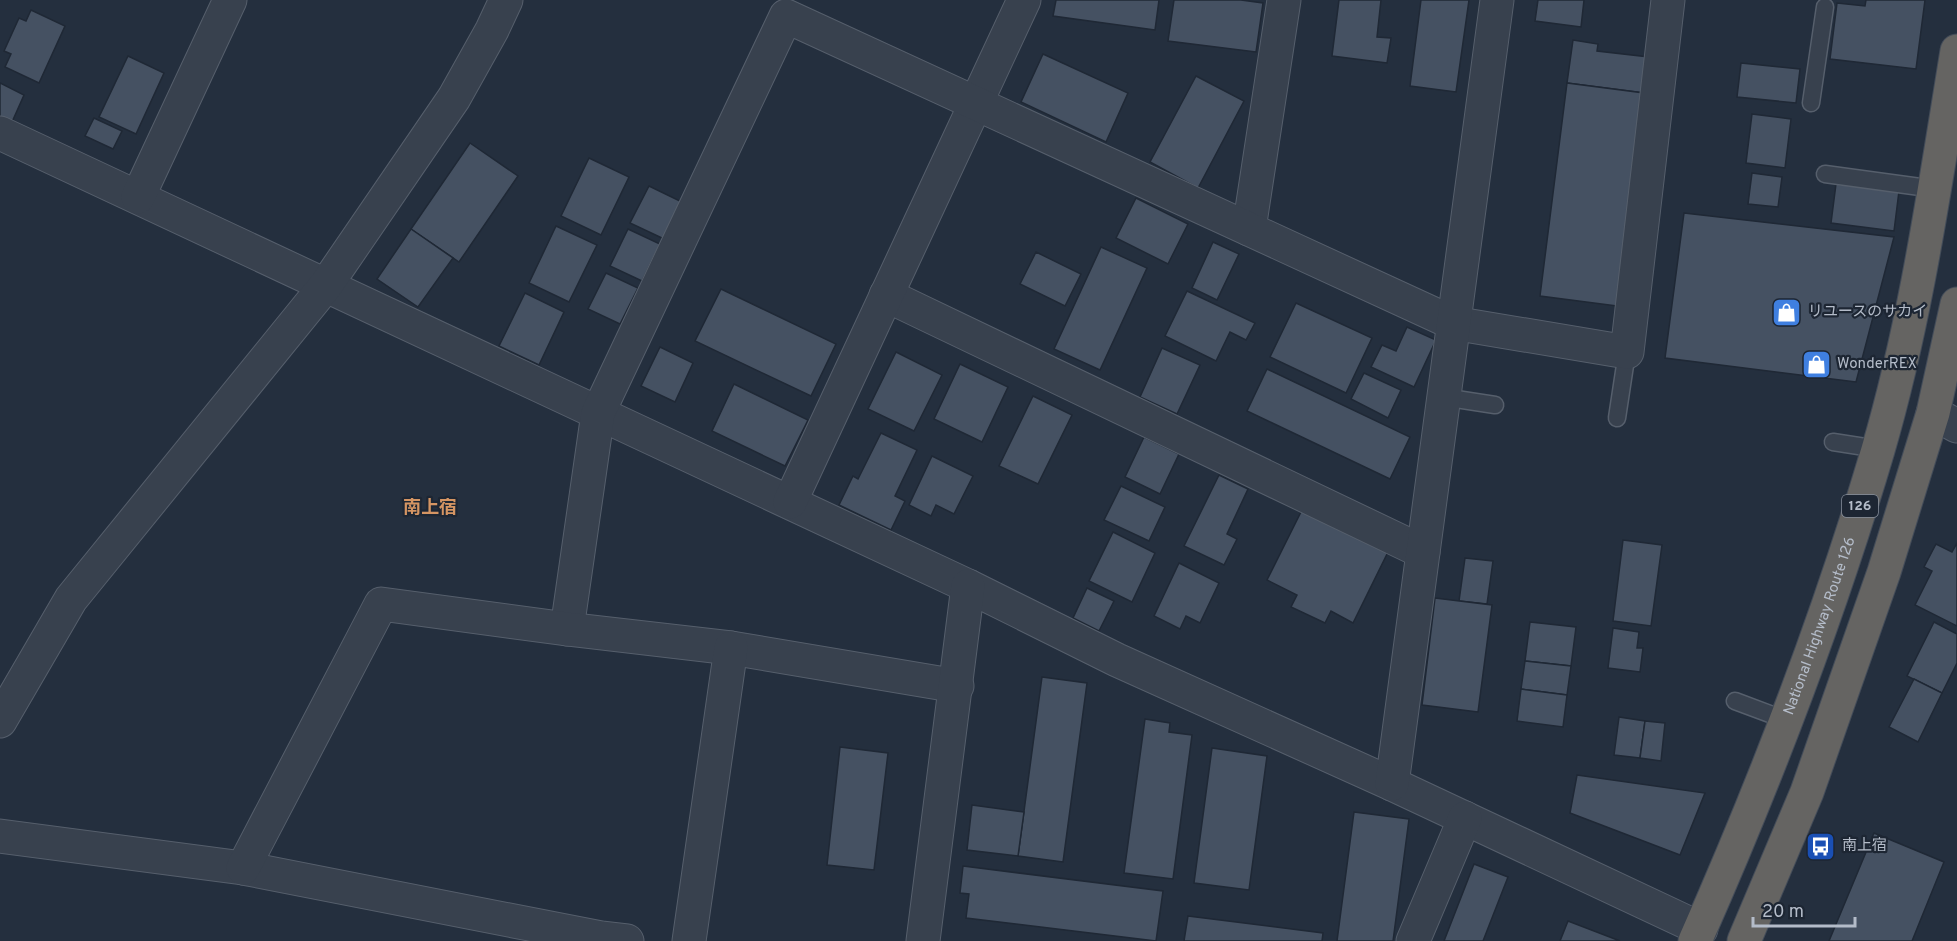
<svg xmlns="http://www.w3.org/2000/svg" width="1957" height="941" font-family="Overpass,'Noto Sans JP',sans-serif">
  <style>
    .building { fill: #455162; stroke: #1f2835; stroke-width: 1.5 }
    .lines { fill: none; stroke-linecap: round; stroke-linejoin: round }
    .service-casing { stroke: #565f6c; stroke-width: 19 }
    .minor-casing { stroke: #565f6c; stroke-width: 35 }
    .tertiary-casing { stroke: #565f6c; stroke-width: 35 }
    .trunk-casing { stroke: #434c59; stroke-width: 35 }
    .service { stroke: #38414e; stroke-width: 16 }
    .minor { stroke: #38414e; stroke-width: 33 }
    .tertiary { stroke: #38414e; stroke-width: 33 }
    .trunk { stroke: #656462; stroke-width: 33 }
    .labels { text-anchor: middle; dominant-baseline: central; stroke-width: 4.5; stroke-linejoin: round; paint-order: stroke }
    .shield { fill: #1d2633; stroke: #878f9c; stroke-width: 1.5 }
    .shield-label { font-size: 14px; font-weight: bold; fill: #b4bcc9 }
    .poi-label { font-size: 15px; fill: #b4bcc9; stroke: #1d2633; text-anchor: start }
    .street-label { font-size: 15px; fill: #b4bcc9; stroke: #1d2633 }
    .quarter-label { font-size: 18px; font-weight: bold; fill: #d59563; stroke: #1d2633 }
  </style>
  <rect width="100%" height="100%" fill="#242f3e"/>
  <g class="building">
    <path d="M1056,0h103l-4,30 -102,-14z"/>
    <path d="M1174,0h67l22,3 -7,49 -88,-11z"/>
    <path d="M1339,0h42l-4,37 14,1 -4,25 -55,-7z"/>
    <path d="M1421,0h48l-13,92 -46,-6z"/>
    <path d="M1538,0h46l-3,27 -46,-6z"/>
    <path d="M1866,0h59l-9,69 -86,-10 7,-56 28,3z"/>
    <path d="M31,10l34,16 -26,57 -34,-16 6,-13 -7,-3 15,-33 7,3z"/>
    <path d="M1573,40l25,4 -1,7 52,6 -5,36 -77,-10z"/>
    <path d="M1043,54l85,39 -22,49 -85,-40z"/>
    <path d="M128,56l36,17 -28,61 -37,-17z"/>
    <path d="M1741,63l59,6 -4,34 -59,-6z"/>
    <path d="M1196,76l48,25 -46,87 -48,-26z"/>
    <path d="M0,83l24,12 -12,27 -12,-5z"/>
    <path d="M1567,83l77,10 -27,213 -77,-10z"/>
    <path d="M1752,114l39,5 -6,49 -39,-5z"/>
    <path d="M94,118l28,13 -9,18 -28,-13z"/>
    <path d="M470,143l48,33 -59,86 -48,-33z"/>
    <path d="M589,158l40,19 -28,58 -40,-19z"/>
    <path d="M1752,173l30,4 -4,30 -30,-3z"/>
    <path d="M1836,184l63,7 -5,40 -63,-8z"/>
    <path d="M649,186l33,16 -18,37 -34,-16z"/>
    <path d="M1136,198l52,26 -20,40 -52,-26z"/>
    <path d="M1684,213l210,24 -38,145 -191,-24z"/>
    <path d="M556,226l41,19 -28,57 -40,-19z"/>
    <path d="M411,229l42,29 -35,49 -41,-28z"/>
    <path d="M628,229l32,15 -18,37 -32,-15z"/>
    <path d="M1213,242l26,12 -22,46 -25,-12z"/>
    <path d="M1101,247l46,21 -47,102 -46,-21z"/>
    <path d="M1036,252l45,22 -16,32 -45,-22z"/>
    <path d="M606,273l32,15 -18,36 -32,-15z"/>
    <path d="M721,289l115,55 -25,52 -116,-55z"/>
    <path d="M1187,291l68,32 -9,17 -16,-8 -14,29 -51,-25z"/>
    <path d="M525,293l39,19 -25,53 -40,-19z"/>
    <path d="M1296,303l76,35 -26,55 -76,-36z"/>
    <path d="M1407,327l29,13 -22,47 -43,-20 11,-22 14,6z"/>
    <path d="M660,347l33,16 -18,39 -34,-16z"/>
    <path d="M1162,348l38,17 -23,49 -37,-17z"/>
    <path d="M896,352l46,23 -28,56 -46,-22z"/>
    <path d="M960,364l48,23 -26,55 -48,-23z"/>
    <path d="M1267,369l143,68 -20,42 -143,-68z"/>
    <path d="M1364,373l37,17 -13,28 -37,-19z"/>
    <path d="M734,384l74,36 -23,46 -73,-35z"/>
    <path d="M1033,396l39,19 -34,69 -39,-18z"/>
    <path d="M881,433l36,17 -22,46 10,5 -14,29 -52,-25 14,-29 5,3z"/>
    <path d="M1144,437l35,17 -19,40 -35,-17z"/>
    <path d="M932,456l41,20 -19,38 -18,-9 -5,11 -22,-11z"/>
    <path d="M1219,475l29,14 -21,45 10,5 -13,26 -40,-19z"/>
    <path d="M1121,486l44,21 -16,34 -45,-21z"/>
    <path d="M1302,510l86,42 -35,71 -22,-12 -6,12 -34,-16 6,-12 -30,-15z"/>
    <path d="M1113,532l42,21 -23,49 -43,-21z"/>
    <path d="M1623,540l39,5 -11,81 -38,-5z"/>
    <path d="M1957,543v83l-42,-21 17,-34 -8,-4 12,-23 16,8z"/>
    <path d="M1465,558l28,3 -6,43 -28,-3z"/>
    <path d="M1179,563l40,20 -19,40 -14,-7 -6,13 -26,-13z"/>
    <path d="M1087,588l27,13 -15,30 -26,-13z"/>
    <path d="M1435,598l57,7 -14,107 -56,-7z"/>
    <path d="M1530,622l46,5 -5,39 -46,-5z"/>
    <path d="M1934,622l23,12v29l-15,30 -35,-17z"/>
    <path d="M1613,628l26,4 -2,16h6l-3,24 -32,-4z"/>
    <path d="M1525,661l46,5 -4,29 -46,-6z"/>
    <path d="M1042,677l45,6 -24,179 -45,-6z"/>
    <path d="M1914,679l28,14 -24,49 -29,-15z"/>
    <path d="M1521,689l46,6 -4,32 -46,-6z"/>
    <path d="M1619,717l26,4 -5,37 -26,-3z"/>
    <path d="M1145,719l25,4 -1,9 23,3 -19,144 -49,-6z"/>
    <path d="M1645,721l20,2 -4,38 -21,-3z"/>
    <path d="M840,747l48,6 -14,117 -47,-5z"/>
    <path d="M1212,748l55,8 -18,134 -55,-7z"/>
    <path d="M1577,775l128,18 -25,62 -110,-42z"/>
    <path d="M972,805l52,7 -6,44 -51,-6z"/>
    <path d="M1354,812l55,7 -16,122h-56z"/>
    <path d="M1874,833l70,29 -32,79h-83z"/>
    <path d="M1474,864l34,13 -25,64h-39z"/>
    <path d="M963,866l200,25 -7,50 -190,-23 3,-24 -9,-1z"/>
    <path d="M1188,916l135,17 -1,8h-138z"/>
    <path d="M1568,921l52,20h-60z"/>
  </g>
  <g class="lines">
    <defs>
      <g id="service">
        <path d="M1811,103l14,-96"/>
        <path d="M1825,174l110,15"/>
        <path d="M1443,397l52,8"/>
        <path d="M1617,418l10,-66"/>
        <path d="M1833,442l45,7"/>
        <path d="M1735,701l51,19"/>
      </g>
      <g id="minor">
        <path d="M0,133l968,453 149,74 275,124 309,145"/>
        <path d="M138,197l92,-197"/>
        <path d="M1249,229l35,-229"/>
        <path d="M886,295l537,257"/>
        <path d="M1933,413l24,13"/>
        <path d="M790,502l234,-502"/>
        <path d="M567,629l31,-216 188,-397 667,307 174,29 41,-352"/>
        <path d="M1392,784l105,-784"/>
        <path d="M0,836l243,32 358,70 26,3"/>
        <path d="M243,868l138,-264 186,25 164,19 226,38"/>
        <path d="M689,941l42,-293"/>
        <path d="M923,941l45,-355"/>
        <path d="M1413,941l52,-123"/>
      </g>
      <path id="tertiary" d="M0,721l71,-122 255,-314 128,-187 38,-68 14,-30"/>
      <g id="trunk">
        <path id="s1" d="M1695,941c70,-158 134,-325 183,-491 38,-130 57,-265 79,-399"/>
        <path d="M1744,941l63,-149 77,-220 49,-159 24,-109"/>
      </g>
    </defs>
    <use href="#service" class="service-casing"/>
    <use href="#minor" class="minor-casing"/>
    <use href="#tertiary" class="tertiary-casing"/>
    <use href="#trunk" class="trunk-casing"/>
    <use href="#service" class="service"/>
    <use href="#minor" class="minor"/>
    <use href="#tertiary" class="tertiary"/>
    <use href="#trunk" class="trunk"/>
  </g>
  <defs>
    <symbol id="shop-square" viewBox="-11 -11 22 22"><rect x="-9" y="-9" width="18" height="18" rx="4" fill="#3f7fe0" stroke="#1d2633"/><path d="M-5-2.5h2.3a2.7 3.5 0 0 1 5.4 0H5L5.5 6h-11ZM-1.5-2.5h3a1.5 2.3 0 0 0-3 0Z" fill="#fff"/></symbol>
    <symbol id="bus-square" viewBox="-11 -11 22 22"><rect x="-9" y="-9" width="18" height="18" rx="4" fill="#1a4fb4" stroke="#1d2633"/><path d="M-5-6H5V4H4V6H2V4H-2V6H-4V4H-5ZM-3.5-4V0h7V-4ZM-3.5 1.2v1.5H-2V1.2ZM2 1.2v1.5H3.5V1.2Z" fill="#fff"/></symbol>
  </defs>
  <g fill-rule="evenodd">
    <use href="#shop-square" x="1770" y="296" width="33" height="33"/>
    <use href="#shop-square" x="1800" y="348" width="33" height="33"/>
    <use href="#bus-square" x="1804" y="830" width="33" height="33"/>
  </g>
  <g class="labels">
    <rect class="shield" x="1842" y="495" width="36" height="22" rx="4.5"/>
    <g class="shield-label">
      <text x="1860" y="506">126</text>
    </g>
    <g class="poi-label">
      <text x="1808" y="312">リユースのサカイ</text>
      <text x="1837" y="364">WonderREX</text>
      <text x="1842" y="846">南上宿</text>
    </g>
    <g class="street-label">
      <text stroke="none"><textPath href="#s1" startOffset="339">National Highway Route 126</textPath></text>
    </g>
    <g class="quarter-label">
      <text x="430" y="508">南上宿</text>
    </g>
  </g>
  <path d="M1753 917v9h102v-9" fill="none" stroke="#b4bcc9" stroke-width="3"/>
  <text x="1762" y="917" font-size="18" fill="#b4bcc9" stroke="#1d2633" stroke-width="4.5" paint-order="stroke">20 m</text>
</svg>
